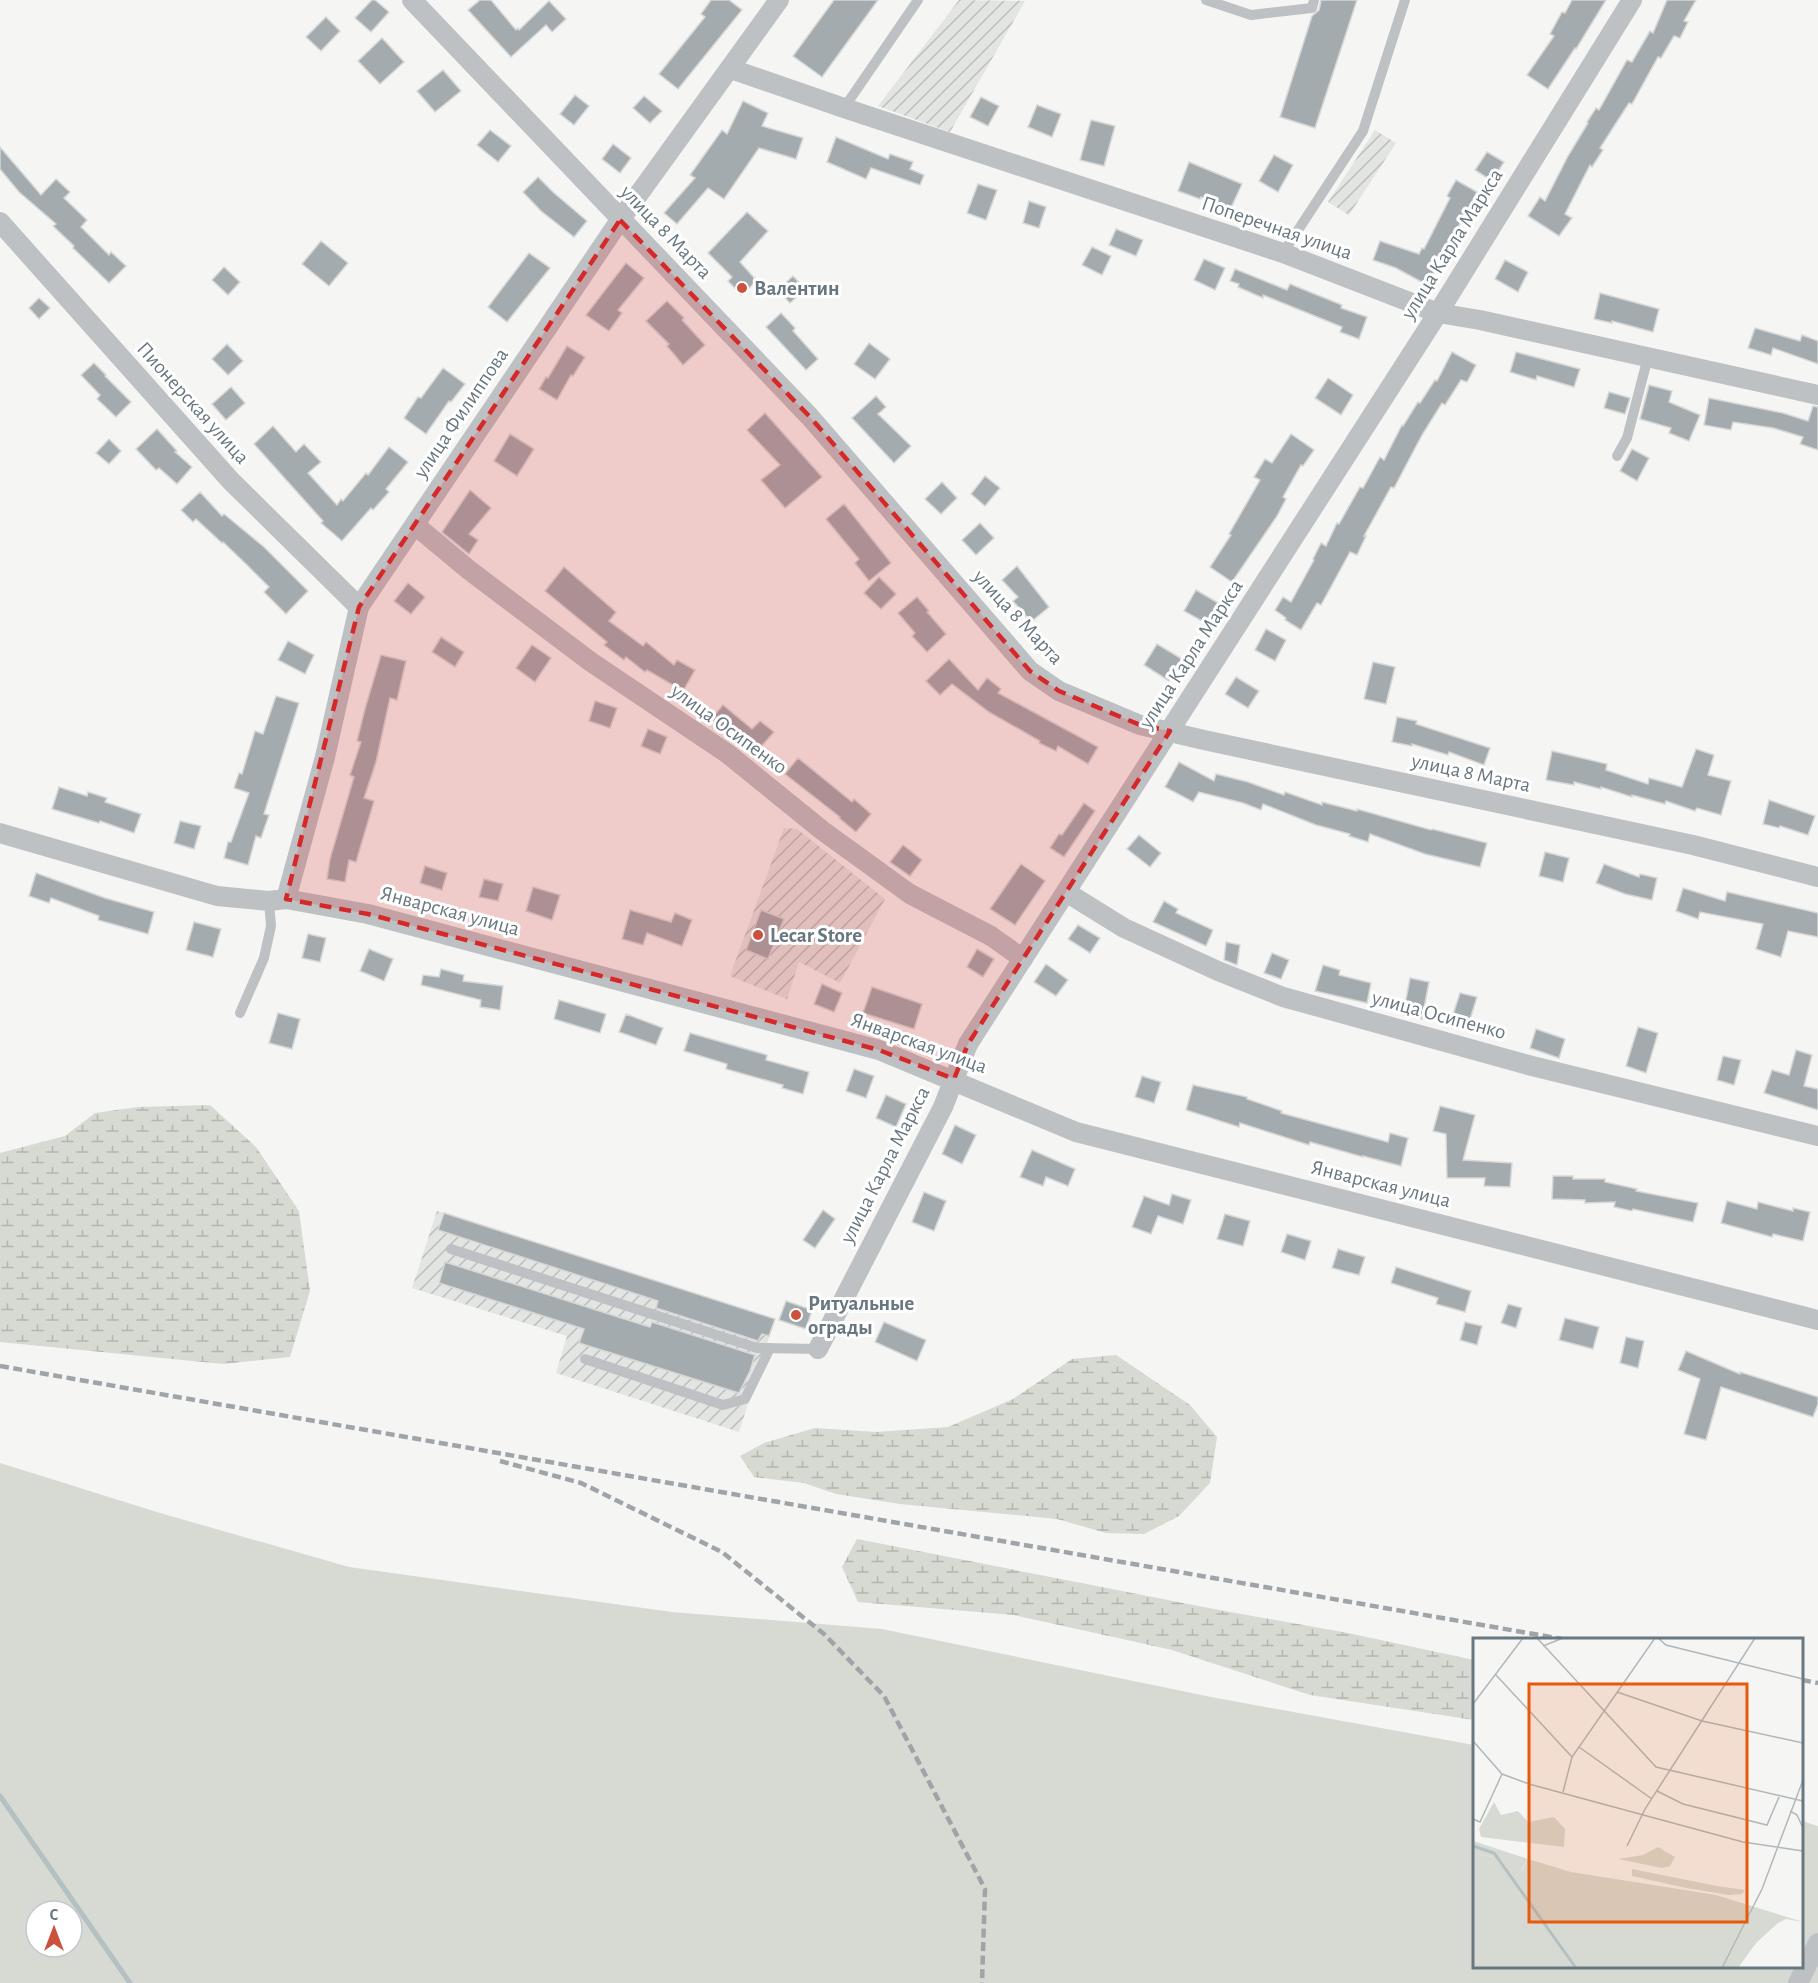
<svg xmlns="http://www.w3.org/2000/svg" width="1818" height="1983" font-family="'Alegreya Sans',sans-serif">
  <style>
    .industrial { fill: url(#industrial-furrows) }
    .grass { fill: #d6dad2; fill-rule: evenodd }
    .wetland { fill: url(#wetland-marsh) }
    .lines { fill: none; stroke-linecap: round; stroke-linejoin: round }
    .stream { stroke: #b4c0c2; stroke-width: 5 }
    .building { fill: #a3abaf; stroke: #d7d7d5; stroke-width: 1.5 }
    .service { stroke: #bdc1c4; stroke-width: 10 }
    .minor { stroke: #bdc1c4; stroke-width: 20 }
    .rail { stroke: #9ea4a8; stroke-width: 4.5; stroke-dasharray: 9 4.5; stroke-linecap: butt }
    .marked { fill: #d62828; fill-opacity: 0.2; stroke: #d62828; stroke-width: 4.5; stroke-dasharray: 12 8; stroke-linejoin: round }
    .poi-dot { fill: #cb503d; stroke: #fff; stroke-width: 2 }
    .labels { text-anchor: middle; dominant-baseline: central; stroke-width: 6; stroke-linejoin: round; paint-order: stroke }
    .street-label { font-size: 21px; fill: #697880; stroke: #fff }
    .poi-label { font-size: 21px; font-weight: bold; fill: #697880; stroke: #fff; text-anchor: start }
    .inset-river { fill: none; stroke: #b4c0c2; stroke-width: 3 }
    .inset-road { fill: none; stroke: #b0b8bb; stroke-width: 1.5 }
    .view { fill: #e8590c; fill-opacity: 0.15; stroke: #e8590c; stroke-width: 3 }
    .inset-edge { fill: none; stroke: #697880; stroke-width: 3 }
  </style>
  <defs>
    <pattern id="industrial-furrows" width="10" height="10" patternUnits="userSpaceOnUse" patternTransform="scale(1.5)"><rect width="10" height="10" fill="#e3e5e3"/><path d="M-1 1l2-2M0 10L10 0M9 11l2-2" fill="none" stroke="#bcbebd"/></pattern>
    <pattern id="wetland-marsh" width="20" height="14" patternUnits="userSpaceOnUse" patternTransform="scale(1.5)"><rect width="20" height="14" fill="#d6dad2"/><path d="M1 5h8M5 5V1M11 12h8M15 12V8" fill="none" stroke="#b2b6b0"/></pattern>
  </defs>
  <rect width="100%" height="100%" fill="#f5f5f3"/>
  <g class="industrial">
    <path d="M959,0l66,1 -75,131 -72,-26z"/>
    <path d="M1375,130l21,13 -47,72 -21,-13z"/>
    <path d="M784,828l13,1 88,70 -45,84 -41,-21 -12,37 -57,-23z"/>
    <path d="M437,1211l338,108 -36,113 -183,-59 11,-37 -155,-48z"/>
  </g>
  <path class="grass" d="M0,1463l160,50 189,54 323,45 210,17 329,68 263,48v221h328v-145l16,5v157h-1818zM36,1911h36v36h-36z"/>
  <g class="wetland">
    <path d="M210,1105l46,42 43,64 11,80 -20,66 -67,7 -223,-22v-189l65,-17 30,-23 43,-6z"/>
    <path d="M1116,1355l74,50 27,32 -7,46 -31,33 -35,18 -38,-1 -49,-14 -157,-15 -64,-10 -32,-11 -50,-6 -14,-21 24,-13 51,-15 61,4 72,-5 65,-28 59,-40z"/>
    <path d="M857,1539l362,71 129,23 126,27v60l-164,-25 -138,-45 -158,-35 -156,-13 -16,-35z"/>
  </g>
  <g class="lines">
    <path class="stream" d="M0,1796l130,187"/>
  </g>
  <g class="building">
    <path d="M372,0h3l14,12 -18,20 -16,-14z"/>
    <path d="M480,0h11l25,30 2,-2 1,2 30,-29 17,18 -14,13 -6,-7 -35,32 -43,-47z"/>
    <path d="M711,0h18l13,10 -64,79 -19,-15 46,-57 -4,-3z"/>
    <path d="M834,0h44l-56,77 -29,-21z"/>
    <path d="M1321,0h36l-42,128 -35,-11 32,-101 7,-6z"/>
    <path d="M1572,0h34l-30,49 -1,-1 -27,41 -21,-14 27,-39 -4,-2 12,-22 3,1z"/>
    <path d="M1667,0h29l-12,21 4,1 -8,16 -6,-2 -13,22 -3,-1 -26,47 -3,-1 -29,45 3,2 -11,17 -2,-2 -25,49 7,4 -13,18 -31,-20 12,-19 5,4 23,-45 20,-33 -1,-1 9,-14 3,2 28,-50 5,2 18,-31 3,2z"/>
    <path d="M326,17l14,14 -19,20 -15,-14z"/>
    <path d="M382,38l22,24 -24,22 -22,-23z"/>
    <path d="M443,70l18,21 -26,21 -18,-21z"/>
    <path d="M575,95l14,11 -15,19 -14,-11z"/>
    <path d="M644,96l18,15 -12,12 -17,-15z"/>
    <path d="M981,97l18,9 -11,20 -18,-9z"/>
    <path d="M743,101l25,12 -6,13 41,12 -7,21 -37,-11 -35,51 -16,-11 -31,36 -13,-11 31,-35 -5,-3 32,-45 5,4z"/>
    <path d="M1037,105l24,9 -9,23 -24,-10z"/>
    <path d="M1091,120l24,6 -11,40 -24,-6z"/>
    <path d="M490,130l21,16 -13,16 -21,-17z"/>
    <path d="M836,137l52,22 2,-5 23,8 -3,7 14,6 -4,10 -49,-17 -5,11 -39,-17z"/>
    <path d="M613,144l18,14 -11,15 -18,-14z"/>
    <path d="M0,147l41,48 15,-16 14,13 -6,6 23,22 -6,7 28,28 2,-3 15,14 -17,17 -36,-35 1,-2 -21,-20 3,-2 -37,-32 -19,-23z"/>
    <path d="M1487,152l17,10 -12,19 -17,-11z"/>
    <path d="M1274,155l19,10 -15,27 -19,-11z"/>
    <path d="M1189,162l53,22 -12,26 -29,-13 -1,2 -22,-8z"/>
    <path d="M538,177l16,16 33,28 -13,16 -33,-26 -18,-19z"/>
    <path d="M1456,180l21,12 -50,93 -31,-17 -23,-8 7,-19 39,13 3,-6 2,1 26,-51 -3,-2z"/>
    <path d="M978,184l19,6 -11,30 -19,-7z"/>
    <path d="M1029,201l17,6 -7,21 -16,-5z"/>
    <path d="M747,212l21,19 -28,31 17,19 -16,14 -13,-14 4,-4 -24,-24z"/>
    <path d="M1116,229l27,11 -7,16 -27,-11z"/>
    <path d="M321,241l27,22 -19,23 -27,-22z"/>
    <path d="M1092,247l19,9 -9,19 -20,-10z"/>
    <path d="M529,253l21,15 -43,54 -19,-15z"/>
    <path d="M1204,259l21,9 -10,22 -21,-10z"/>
    <path d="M1505,260l23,12 -10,20 -23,-13z"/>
    <path d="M626,263l18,15 -26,32 4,3 -13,18 -23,-16z"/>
    <path d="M224,267l16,15 -12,13 -16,-15z"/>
    <path d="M1235,269l52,21 3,-6 52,21 -1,3 26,9 -8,22 -19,-7 2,-5 -79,-32v3l-25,-11 1,-3 -9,-3z"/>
    <path d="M793,276l12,13 -15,14 -12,-13z"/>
    <path d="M1600,293l59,16 -6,23 -41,-11v2l-18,-4z"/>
    <path d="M39,298l11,10 -11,11 -10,-11z"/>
    <path d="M667,301l17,17 -2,2 23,25 -22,20 -16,-19 2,-2 -23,-23z"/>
    <path d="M781,313l14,15 -2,3 25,28 -12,11 -40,-43z"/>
    <path d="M1755,328l45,13 2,-6 16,6v23l-45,-16 -2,7 -23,-7z"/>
    <path d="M869,343l21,16 -15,20 -21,-15z"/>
    <path d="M227,344l16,17 -15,14 -16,-16z"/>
    <path d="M567,346l18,11 -12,19 -2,-1 -14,25 -18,-11 7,-12 2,1z"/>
    <path d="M1452,352l24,13 -9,17 -6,-2 -16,25 -3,-2 -20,32 -28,53 -3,-1 -27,49h2l-9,19 -7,-3 -29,53 -4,-2 -16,27 -16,-10 1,-2 -11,-8 8,-13 8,5 23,-42 -1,-1 8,-16 5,3 11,-23 2,1 21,-37 3,1 17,-31 4,3 18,-35 1,1 15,-24 2,1 15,-23 2,1z"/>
    <path d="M1516,352l64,17 -6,18 -37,-11 -1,4 -26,-8z"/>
    <path d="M94,363l12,12 -1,1 26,26 -15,15 -19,-18 3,-4 -19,-20z"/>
    <path d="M443,368l22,16 -14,18 -2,-1 -23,33 -22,-16 14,-21 3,1z"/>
    <path d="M1328,378l25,17 -12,20 -26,-17z"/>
    <path d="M1649,385l23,6 -3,11 31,13 -11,26 -20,-8 2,-5 -31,-9z"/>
    <path d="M231,387l14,16 -19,17 -14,-16z"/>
    <path d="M1609,392l21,6 -5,16 -21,-6z"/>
    <path d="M876,396l10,11 -8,7 33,32 -17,17 -42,-45z"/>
    <path d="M1709,398l74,15 25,8 5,-15 5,1v43l-18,-6 3,-7 -30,-9 -40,-6 -2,8 -27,-5z"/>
    <path d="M765,413l57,64 -37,31 -24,-28 19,-15 -33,-35z"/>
    <path d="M273,426l23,26 8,-8 17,18 -13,11 29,32 4,-6 2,2 23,-28 2,2 21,-28 19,15 -22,27 3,3 -16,18 -2,-2 -29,33 -21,-18 2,-2 -69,-77z"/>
    <path d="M157,429l20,22 -2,1 17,15 -15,17 -18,-16 -3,2 -20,-21z"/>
    <path d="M510,434l24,15 -17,27 -23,-15z"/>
    <path d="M1291,434l23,16 -11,16 -2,-1 -18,32 3,2 -9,17 -45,66 -22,-15 21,-32 -2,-1 31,-54 -6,-3 11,-18 7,4z"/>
    <path d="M109,439l12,12 -12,13 -13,-11z"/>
    <path d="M1632,449l17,9 -12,23 -17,-10z"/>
    <path d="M985,476l15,12 -15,18 -14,-12z"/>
    <path d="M942,482l15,16 -16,16 -16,-15z"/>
    <path d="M470,490l21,18 -22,26 9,6 -9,14 -27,-22z"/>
    <path d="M200,492l22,24 2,-2 40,33 44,44 -22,23 -22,-22 5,-5 -23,-23 -23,-22 -1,1 -26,-24 -3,3 -12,-12z"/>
    <path d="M844,504l47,59 -22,18 -14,-18 4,-4 -33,-40z"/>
    <path d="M980,523l14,15 -18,17 -14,-15z"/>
    <path d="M1017,566l32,41 -18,15 -18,-21 5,-4 -16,-17z"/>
    <path d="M564,567l52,45 -7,9 34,25 3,-4 28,23 3,-5 18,10 -12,21 -36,-21 -2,2 -19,-15 -2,3 -20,-15 3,-3 -62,-51z"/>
    <path d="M879,577l17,17 -15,15 -17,-16z"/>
    <path d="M408,583l17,14 -14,17 -17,-13z"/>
    <path d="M1196,590l24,14 -11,21 -25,-14z"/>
    <path d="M917,597l12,14 -2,1 19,22 -19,18 -15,-16 3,-3 -17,-20z"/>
    <path d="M1266,629l20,11 -11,21 -20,-11z"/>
    <path d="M441,637l23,15 -9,15 -23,-15z"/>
    <path d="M288,641l26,14 -9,19 -27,-14z"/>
    <path d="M1157,644l25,15 -13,22 -25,-16z"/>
    <path d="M532,645l19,13 -16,24 -19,-14z"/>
    <path d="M381,655l25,6 -9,39 -7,-2 -14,64 -12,36 10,3 -18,61 -7,-2 -4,22 -18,-3 3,-20 24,-82 -4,-2 11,-33 -4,-1 8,-32z"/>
    <path d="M949,659l29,31 9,-12 14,11 -3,4 100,54 -10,17 -30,-18 -2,5 -17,-8 1,-2 -51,-29 -37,-28 -12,11 -14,-14z"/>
    <path d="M1373,662l22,5 -9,37 -22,-5z"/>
    <path d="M1236,677l23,14 -11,17 -23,-14z"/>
    <path d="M276,696l23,7 -35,111 5,1 -8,23 -5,-2 -8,29 -24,-7 4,-16h3l18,-49 -15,-5 5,-15 3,1 13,-43 8,3z"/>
    <path d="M595,701l22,7 -7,20 -21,-7z"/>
    <path d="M723,705l29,24 8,-8 14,11 -17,19 -25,-21 -3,4 -18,-15z"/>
    <path d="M1397,717l20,4 -1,3 74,24 -6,17 -35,-13 -1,3 -36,-11v2l-20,-4z"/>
    <path d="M648,729l19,8 -7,17 -19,-8z"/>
    <path d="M1696,749l18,6 -6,20 23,6 -10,34 -24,-7 -2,3 -29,-10 -1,3 -33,-9v2l-31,-10v2l-27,-7v3l-28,-5 6,-29 55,13 -1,6 42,14 1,-6 33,9z"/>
    <path d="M798,758l54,44 2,-3 17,15 -15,18 -17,-14 1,-1 -55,-43z"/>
    <path d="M1179,762l35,19 2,-7 32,8 36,13 1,-3 37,13v-3l35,9v-2l74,21 1,-1 55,14 -7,24 -55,-13 -55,-20 -2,8 -19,-6 1,-2 -34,-9 -53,-21 -2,6 -18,-7 -44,-11 -6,10 -28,-15z"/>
    <path d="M59,787l28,9 1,-4 19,6 -2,4 36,12 -7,19 -34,-12 -1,2 -47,-14z"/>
    <path d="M1769,800l46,16 -7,19 -28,-9 -1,2 -16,-4z"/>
    <path d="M1084,803l11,8 -31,46 -14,-9 9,-14 3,1z"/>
    <path d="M180,821l21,5 -7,23 -20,-6z"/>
    <path d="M1139,835l22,18 -11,14 -23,-18z"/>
    <path d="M903,845l19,15 -12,16 -20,-14z"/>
    <path d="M1545,852l24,6 -6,24 -24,-6z"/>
    <path d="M1021,864l24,17 -30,44 -25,-16z"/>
    <path d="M1604,864l35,13 1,-3 17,4 -5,22 -27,-6 -29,-11z"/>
    <path d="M425,866l22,7 -5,17 -22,-7z"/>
    <path d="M36,873l69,25 49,14 -6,22 -50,-14 1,-4 -48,-18 -2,5 -20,-7z"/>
    <path d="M484,879l19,5 -5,17 -19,-4z"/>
    <path d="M533,887l27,8 -8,25 -26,-9z"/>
    <path d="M1683,888l42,13 2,-9 91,21v24l-30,-6 -7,26 -25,-8 7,-25 -63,-12 -2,7 -22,-8z"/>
    <path d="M1164,901l14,8 -2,4 37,17 -7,16 -53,-24z"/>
    <path d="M630,910l41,12 4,-9 17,7 -10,26 -35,-13 -4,12 -21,-6z"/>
    <path d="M761,910l23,9 -16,40 -22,-9z"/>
    <path d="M194,922l27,7 -8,28 -27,-7z"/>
    <path d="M1078,925l22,13 -10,15 -22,-14z"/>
    <path d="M308,934l18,4 -6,24 -18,-4z"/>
    <path d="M1226,942l14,3 -3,20 -13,-5z"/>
    <path d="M369,949l24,10 -9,22 -24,-10z"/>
    <path d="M977,949l17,10 -11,18 -16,-10z"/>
    <path d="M1272,953l17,7 -8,19 -17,-6z"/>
    <path d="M1046,964l22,16 -12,16 -22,-14z"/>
    <path d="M1323,965l17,5 -1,5 32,8 -4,20 -52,-12z"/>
    <path d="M441,969l23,6 -1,6 40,5 -3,24 -20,-3 1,-7 -60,-15 2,-10 16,2z"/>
    <path d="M1410,978l19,4 -7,37 -19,-4z"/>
    <path d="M822,984l20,9 -8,19 -20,-8z"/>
    <path d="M872,987l50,17 -8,25 -51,-16z"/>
    <path d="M1460,993l17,4 -10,32 -17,-5z"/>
    <path d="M559,1000l47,14 -6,19 -46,-14z"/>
    <path d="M278,1013l22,6 -8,30 -23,-6z"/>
    <path d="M626,1014l37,14 -7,17 -37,-13z"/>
    <path d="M1638,1027l20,6 -12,40 -20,-7z"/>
    <path d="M1536,1029l29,10 -6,19 -29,-10z"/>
    <path d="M690,1033l77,22 -1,5 43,12 -6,22 -21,-6 1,-3 -57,-16 1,-5 -43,-13z"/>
    <path d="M1796,1050l16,5 -8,31 14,3v21l-54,-17 8,-23 17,5z"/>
    <path d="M1723,1056l18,4 -7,25 -17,-5z"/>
    <path d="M854,1069l20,7 -8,22 -20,-7z"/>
    <path d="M1142,1076l19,6 -7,21 -19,-6z"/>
    <path d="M1193,1085l54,12v2l35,12 -1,2 107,29 2,-9 18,5 -7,28 -38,-10v1l-53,-15 -1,3 -69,-22 -1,4 -53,-17z"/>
    <path d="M886,1095l20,9 -10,23 -20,-9z"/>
    <path d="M1440,1106l35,9 -12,45 49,3 -2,24 -26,-1 1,-8h-38l-1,-44 -13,-3z"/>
    <path d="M955,1125l21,10 -14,29 -20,-10z"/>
    <path d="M1032,1150l43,19 -7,17 -22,-9 -3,9 -23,-9z"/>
    <path d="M1553,1176h20v3h32v3l32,7 -1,2 62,12 -5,19 -60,-13 -1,2 -18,-4 1,-5 -30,1v-3l-33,-1z"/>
    <path d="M924,1192l22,9 -12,30 -22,-9z"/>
    <path d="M1172,1194l19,6 -8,24 -25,-8 -7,18 -19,-7 12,-31 25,9z"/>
    <path d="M1727,1201l30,8 1,-7 35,9v-3l17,4 -7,29 -30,-7 -1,3 -51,-14z"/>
    <path d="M823,1210l12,9 -20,29 -12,-8z"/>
    <path d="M444,1213l331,106 -6,17 -7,-2 -4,7 -102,-33 2,-7 -220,-71z"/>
    <path d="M1225,1214l25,7 -7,25 -26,-7z"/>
    <path d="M1287,1234l24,7 -6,19 -24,-8z"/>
    <path d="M1338,1249l27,8 -6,18 -27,-7z"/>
    <path d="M445,1262l205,65 2,-5 103,33 -5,16 -11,22 -160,-50 5,-14 -145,-46z"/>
    <path d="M1396,1267l75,24 -6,21 -29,-8 2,-6 -47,-15z"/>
    <path d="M786,1301l26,9 -6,19 -27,-9z"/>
    <path d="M1508,1304l14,4 -6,20 -15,-5z"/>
    <path d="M1565,1318l34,9 -6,22 -34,-9z"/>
    <path d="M884,1322l42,18 -9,21 -42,-19z"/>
    <path d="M1465,1322l17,4 -5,19 -17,-5z"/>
    <path d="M1626,1337l18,4 -6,27 -18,-5z"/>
    <path d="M1686,1351l54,23v-2l78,25v7l-5,13 -92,-30 -15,53 -22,-6 16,-55 -22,-9z"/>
  </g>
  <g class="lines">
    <g class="service">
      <path d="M1206,0l45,15 61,-7 2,-8"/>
      <path d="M844,108l74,-108"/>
      <path d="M1283,253l80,-122 42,-131"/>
      <path d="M1617,456l10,-18 21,-81"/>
      <path d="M240,1013l24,-55 7,-32 -2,-25"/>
      <path d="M451,1249l306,99 61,1"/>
      <path d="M585,1359l138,46 22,-6 25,-51"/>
    </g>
    <g class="minor">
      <path d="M412,0l398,417 220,254 29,20 81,34 64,15 489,105 125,32"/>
      <path d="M731,69l113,39 439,145 155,60 42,7 338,75"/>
      <path d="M0,222l231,259 128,126"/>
      <path d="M415,525l54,45 122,92 137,92 95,77 87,63 81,42 32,23"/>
      <path d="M0,833l217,63 52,5 17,-2 82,15 511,136 197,82 742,188"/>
      <path d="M1066,892l58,36 94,43 65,26 249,69 286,70"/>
      <path d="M286,899l39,-142 34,-150 261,-387 159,-220"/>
      <path d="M818,1349l125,-242 25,-63 470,-731 194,-313"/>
      <path d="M1798,1983l20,-40"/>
    </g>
    <g class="rail">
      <path d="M0,1366l1568,274"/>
      <path d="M500,1461l81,22 141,69 102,82 60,62 101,193 -3,94"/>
      <path d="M1802,1680l16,3"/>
    </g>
  </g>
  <path class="marked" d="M620,220l190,197 220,254 29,20 81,34 30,6 -202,313 -14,35 -75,-29 -511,-136 -82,-15 73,-292z"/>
  <g class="poi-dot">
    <circle cx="742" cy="288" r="6"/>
    <circle cx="758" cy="935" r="6"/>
    <circle cx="796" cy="1315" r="6"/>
  </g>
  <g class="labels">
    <g class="street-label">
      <text transform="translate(1277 228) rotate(19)">Поперечная улица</text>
      <text transform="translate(666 232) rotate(46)">улица 8 Марта</text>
      <text transform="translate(1452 244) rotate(-58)">улица Карла Маркса</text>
      <text transform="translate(193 403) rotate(48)">Пионерская улица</text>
      <text transform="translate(461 413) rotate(-56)">улица Филиппова</text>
      <text transform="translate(1018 617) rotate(47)">улица 8 Марта</text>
      <text transform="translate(1191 654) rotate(-57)">улица Карла Маркса</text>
      <text transform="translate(729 729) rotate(36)">улица Осипенко</text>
      <text transform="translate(1471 773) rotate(12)">улица 8 Марта</text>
      <text transform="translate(450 911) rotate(15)">Январская улица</text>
      <text transform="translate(1439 1015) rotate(15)">улица Осипенко</text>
      <text transform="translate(919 1043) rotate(20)">Январская улица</text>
      <text transform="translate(885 1165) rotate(-63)">улица Карла Маркса</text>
      <text transform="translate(1381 1184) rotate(14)">Январская улица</text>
    </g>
    <g class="poi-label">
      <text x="754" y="288">Валентин</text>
      <text x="770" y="935">Lecar Store</text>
      <text x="808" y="1303">Ритуальные<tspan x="808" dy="24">ограды</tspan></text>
    </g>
  </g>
  <g transform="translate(1473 1638)">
    <rect width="330" height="330" fill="#f5f5f3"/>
    <path d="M0,215l20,4 14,15 13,1 8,-14 43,13 145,23 87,27 -17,-3 -8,4 -22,20 -18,25h-265z" fill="#d6dad2"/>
    <path d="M0,203l55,18 -7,11v10h-11l-17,-23 -20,-4z" fill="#d6dad2"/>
    <path d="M21,164l7,13 17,-4 10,11 26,-5 11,12 -1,18 -83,-10 -2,-8zM185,209l17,10 -5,9 -8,2 -44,-9 25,-4zM159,231l85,17 28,4 -3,4 -13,1 -43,-7 -54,-12z" fill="#d6dad2"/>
    <path class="inset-river" d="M0,208l21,7 82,115"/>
    <path class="inset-road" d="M64,0l119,129 147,34M185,0l8,7 137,34M70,8l20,-8M23,37l76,82M144,54l85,29 101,22M0,66l50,-66M0,103l29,33 27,10 214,58 60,9M106,109l73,52M184,153l26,13 84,21 12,-28M90,154l9,-35 83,-119M317,173l7,4 6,13M0,181l7,3 22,-48M154,208l18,-37 110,-171M249,330l40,-79 41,-109"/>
    <path class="view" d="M56,46h218v238h-218z"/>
    <rect width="330" height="330" class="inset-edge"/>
  </g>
  <g transform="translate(54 1929)"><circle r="28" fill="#ffffff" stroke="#c3c9cc" stroke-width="1.5"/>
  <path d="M0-4.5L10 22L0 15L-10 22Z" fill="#cb503d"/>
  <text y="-9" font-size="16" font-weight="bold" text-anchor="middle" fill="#697880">С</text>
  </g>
</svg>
